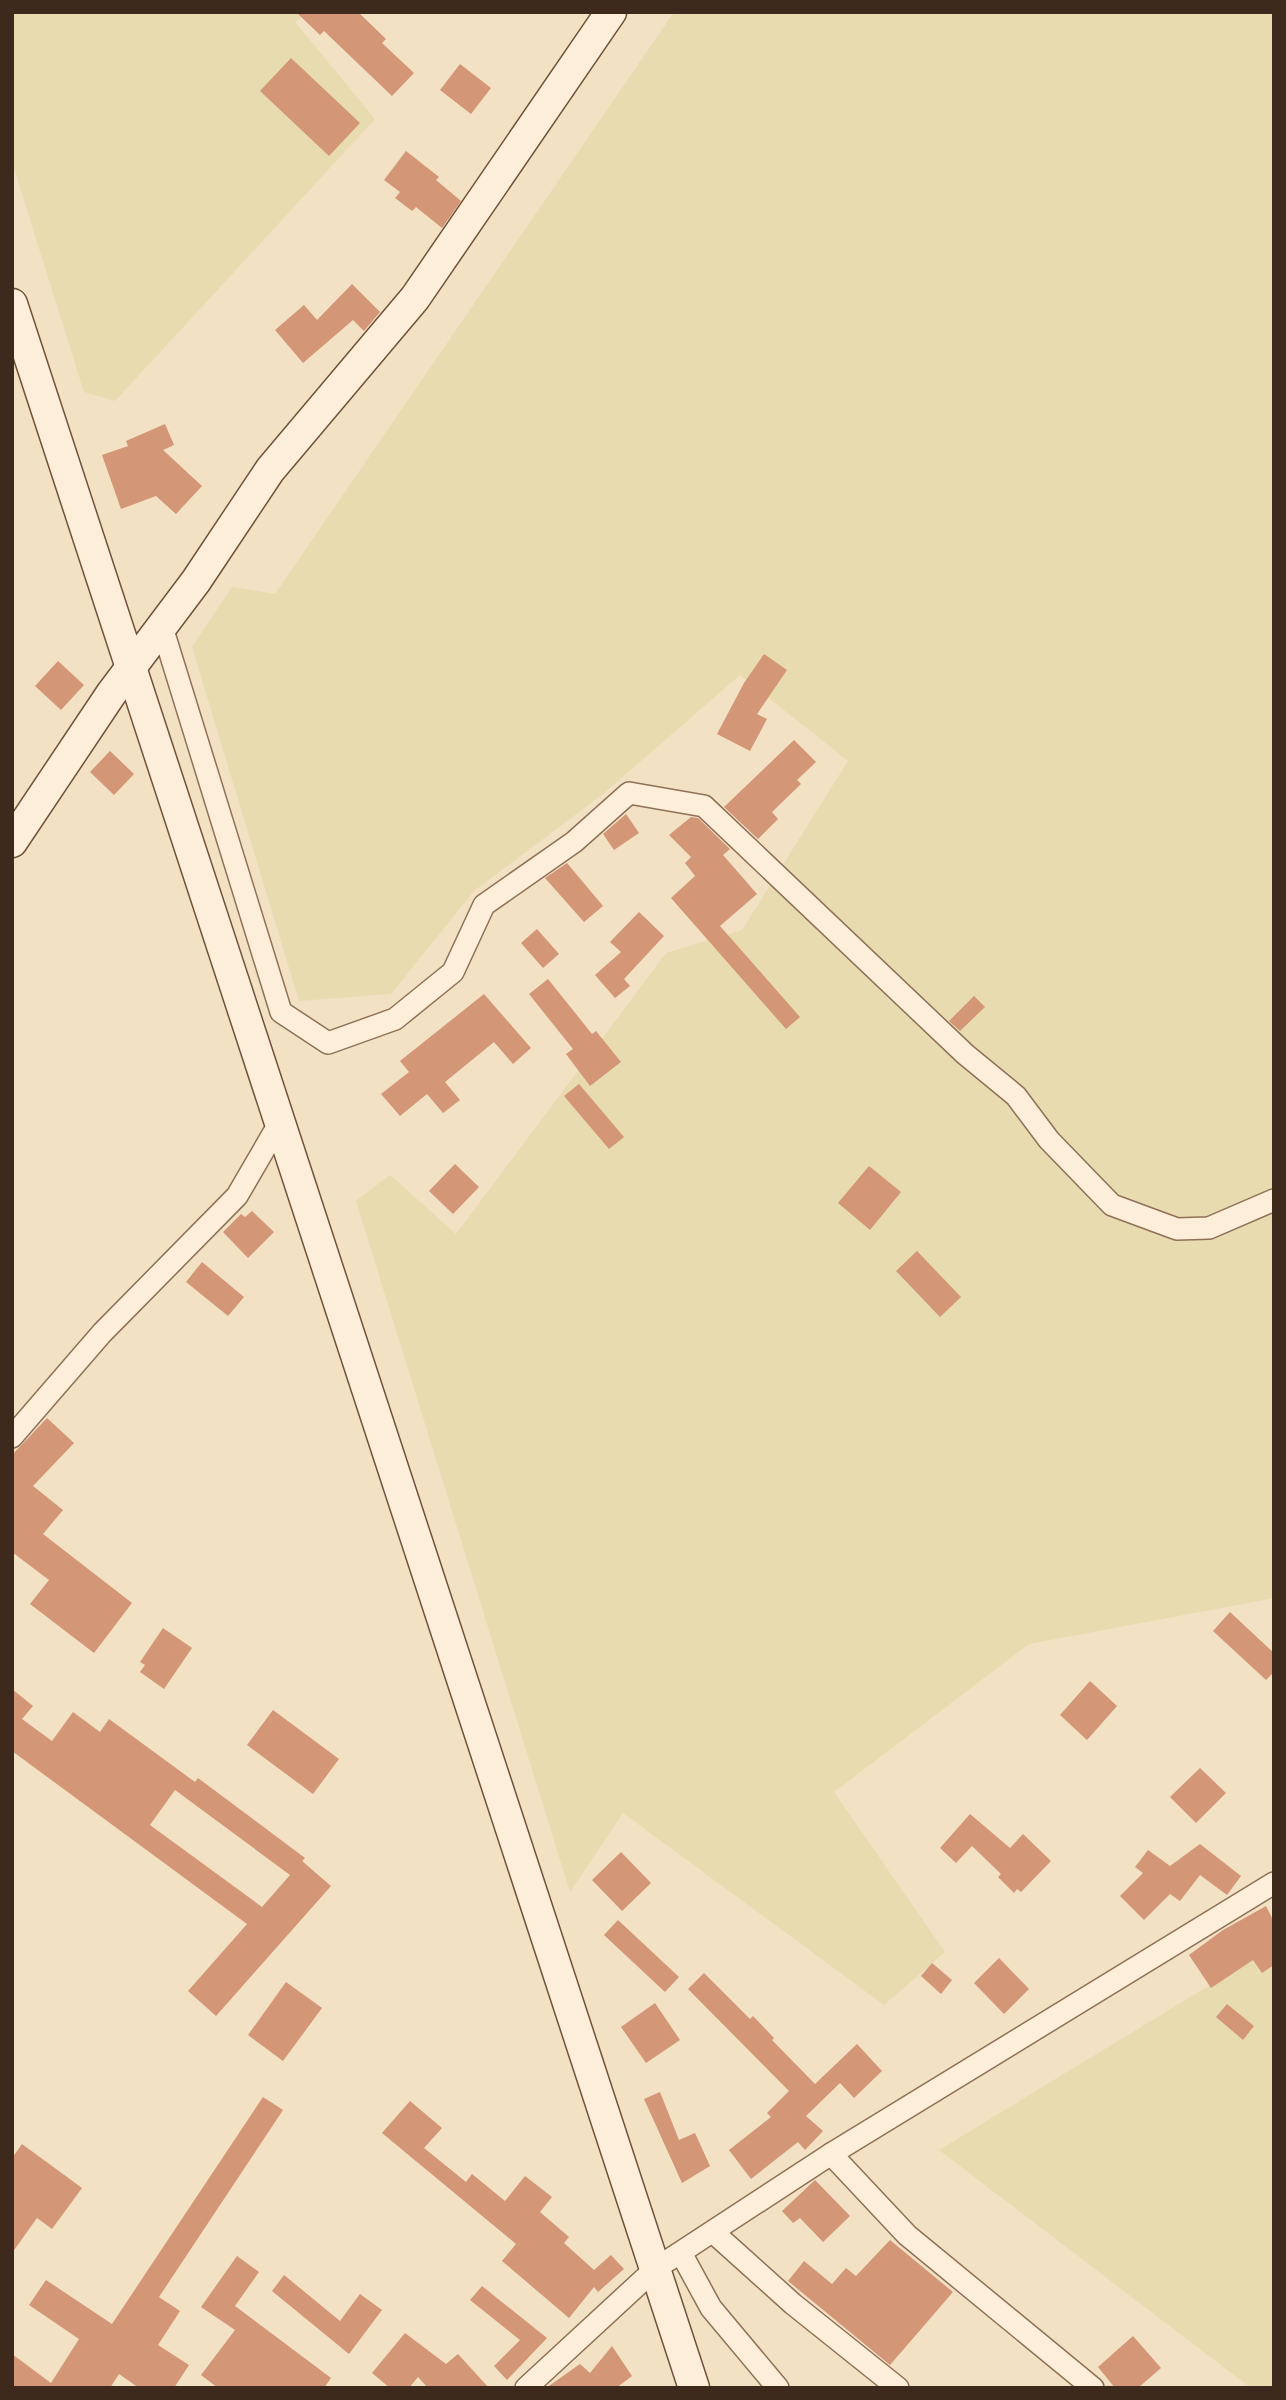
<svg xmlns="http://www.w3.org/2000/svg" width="1286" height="2400" font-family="Literata,serif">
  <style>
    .farmland { fill: #e8dbb0 }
    .building { fill: #d39676; fill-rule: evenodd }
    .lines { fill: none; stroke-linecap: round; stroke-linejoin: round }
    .street-casing { stroke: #8e7158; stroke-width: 24 }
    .secondary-casing { stroke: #70523b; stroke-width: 33 }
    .street { stroke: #fceed8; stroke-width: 21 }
    .secondary { stroke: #fceed8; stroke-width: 30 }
  </style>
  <rect width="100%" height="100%" fill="#f2e1c3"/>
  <g class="farmland">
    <path d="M12,12h296l-13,10 80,97 -260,282 -31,-9 -72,-230z"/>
    <path d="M674,12h600v1586l-245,46 -195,148 111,160 -61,53 -261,-192 -53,79 -214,-691 34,-26 66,59 210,-281 76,-23 106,-169 -108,-86 -137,119 -129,97 -83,103 -92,7 -107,-354 40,-60 43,7z"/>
    <path d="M1274,1946v442h-23l-312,-238z"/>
  </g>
  <g class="building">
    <path d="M296,12h62l28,27 -4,4 32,30 -22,23 -68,-65 -4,4z"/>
    <path d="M291,58l69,65 -31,33 -69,-65z"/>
    <path d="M460,64l31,24 -20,26 -31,-24z"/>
    <path d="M406,151l33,26 -3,3 25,21 -19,27 -26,-21 -4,4 -17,-13 5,-6 -16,-12z"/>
    <path d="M352,284l28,28 -16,19 -11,-11 -50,43 -28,-33 29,-25 13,15z"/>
    <path d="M165,424l9,21 -11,5 39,36 -26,28 -20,-18 -35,13 -19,-54 26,-9 -2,-5z"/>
    <path d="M764,654l23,16 -30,44 10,5 -17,32 -33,-17 27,-51z"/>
    <path d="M58,661l26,24 -23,25 -26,-24z"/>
    <path d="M794,740l22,22 -19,18 4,4 -29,28 6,7 -20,20 -34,-32z"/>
    <path d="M110,751l24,23 -20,21 -24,-23z"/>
    <path d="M626,814l13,19 -25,17 -11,-16z"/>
    <path d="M691,817l7,1 32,31 -7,6 34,39 -37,32 80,91 -14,12 -115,-131 24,-22 -10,-13 6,-6 -22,-22z"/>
    <path d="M567,863l36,43 -19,16 -39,-44z"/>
    <path d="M639,912l25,24 -40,43 6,7 -15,12 -20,-23 26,-23 -11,-10z"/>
    <path d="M537,929l22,25 -16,14 -22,-25z"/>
    <path d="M548,979l44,55 4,-3 25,31 -31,24 -24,-32 7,-5 -44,-55z"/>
    <path d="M484,994l47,54 -18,16 -19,-22 -49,40 15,18 -17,13 -16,-19 -27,22 -19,-22 28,-22 -9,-11z"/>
    <path d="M974,996l11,11 -25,24 -11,-10z"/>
    <path d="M579,1084l45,53 -15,12 -45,-53z"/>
    <path d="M455,1164l24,23 -26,27 -24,-23z"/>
    <path d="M869,1166l32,26 -31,38 -32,-27z"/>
    <path d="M252,1211l22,21 -26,26 -25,-26 18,-18 4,3z"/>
    <path d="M917,1251l44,46 -21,20 -44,-46z"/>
    <path d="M202,1262l42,35 -16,19 -42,-34z"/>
    <path d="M47,1418l27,25 -41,43 30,24 -20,24 89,69 -38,50 -64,-49 19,-24 -37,-28v-97z"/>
    <path d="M1230,1612l44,41v19l-8,8 -53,-49z"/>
    <path d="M163,1628l29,20 -28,41 -24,-17 5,-7 -5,-3z"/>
    <path d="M1090,1681l27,25 -30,34 -27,-25z"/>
    <path d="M12,1689l21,17 -11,13 30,22 21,-29 27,20 9,-13 86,63 3,-4 107,80 -3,3 29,25 -115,130 -28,-25 59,-67 -235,-173zM175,1790l115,85 -28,32 -112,-82z"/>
    <path d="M273,1710l66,49 -26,35 -66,-49z"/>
    <path d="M1200,1768l26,25 -30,30 -26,-26z"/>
    <path d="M970,1814l40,34 13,-14 28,27 -30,31 -4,-3 -3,4 -16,-16 3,-3 -29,-28 -16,17 -16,-15z"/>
    <path d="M1200,1844l41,32 -14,19 -27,-20 -20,26 -10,-7 -26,26 -24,-24 23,-23 -8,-6 13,-17 22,16z"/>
    <path d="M621,1852l30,31 -29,28 -30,-31z"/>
    <path d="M1266,1906l8,16v43l-12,8 -9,-13 -42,28 -22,-33 34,-25z"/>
    <path d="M618,1920l61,57 -14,15 -61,-57z"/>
    <path d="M999,1958l30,31 -25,25 -30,-31z"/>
    <path d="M932,1963l20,17 -11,14 -20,-18z"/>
    <path d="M704,1973l46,46 3,-3 21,22 -2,2 43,44 42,-40 25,27 -28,27 -14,-15 -34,33 17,15 -18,19 -7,-8 -47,37 -22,-29 42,-33 -4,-4 22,-22 -101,-102z"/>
    <path d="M286,1982l36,26 -39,53 -35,-26z"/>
    <path d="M655,2003l25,37 -34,23 -25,-36z"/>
    <path d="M1227,2004l27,22 -11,14 -27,-23z"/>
    <path d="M660,2092l19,48 16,-7 15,33 -28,17 -38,-84z"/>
    <path d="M263,2097l20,13 -124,187 21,14 -22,34 31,20 -15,23h-35l-20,-14 -9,14h-98v-34l39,29 28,-44 -50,-34 17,-25 66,44z"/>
    <path d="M410,2101l32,27 -18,20 42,34 6,-8 33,27 20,-25 27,21 -12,15 29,25 -5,6 30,27 17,-15 13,14 -26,23 -4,-5 -25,31 -67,-57 14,-17 -134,-111z"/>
    <path d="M22,2144l60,44 -30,41 -15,-11 -25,35v-95z"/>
    <path d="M815,2180l35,36 -27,26 -23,-24 -7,5 -11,-12z"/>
    <path d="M890,2240l63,52 -63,73 -102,-84 16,-20 28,23 14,-16 10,8z"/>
    <path d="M237,2256l22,16 -24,34 96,72 -7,10h-106l-17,-13 34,-45 -34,-23z"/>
    <path d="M284,2275l56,46 20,-27 22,16 -33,44 -77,-63z"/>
    <path d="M482,2286l65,52 -40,42 -13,-14 26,-26 -50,-40z"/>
    <path d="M405,2333l41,31 12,-10 31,34h-61l-10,-11 -9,11h-19l-18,-15z"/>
    <path d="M1133,2336l28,32 -23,20h-23l-17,-21z"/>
    <path d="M612,2346l20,30 -16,12h-70l34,-24 10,9z"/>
  </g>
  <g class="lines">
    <defs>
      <g id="street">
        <path d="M162,627l119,385 47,31 67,-24 58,-47 31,-67 90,-63 55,-49 75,13 261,248 51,42 33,44 63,65 65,24 32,-1 65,-28"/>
        <path d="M12,1437l90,-104 135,-137 43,-74"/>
        <path d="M831,2154l76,81 186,153"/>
        <path d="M714,2233l79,71 105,84"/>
        <path d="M681,2253l30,55 67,80"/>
        <path d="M526,2388l129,-119 176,-115 443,-271"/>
      </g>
      <g id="secondary">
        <path d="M12,304l682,2084"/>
        <path d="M12,842l99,-148 85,-113 74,-111 145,-172 196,-286"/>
      </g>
    </defs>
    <use href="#street" class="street-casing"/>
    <use href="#secondary" class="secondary-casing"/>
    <use href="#street" class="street"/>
    <use href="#secondary" class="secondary"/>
  </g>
  <rect width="1286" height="2400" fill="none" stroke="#3d2a1d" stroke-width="28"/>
</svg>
